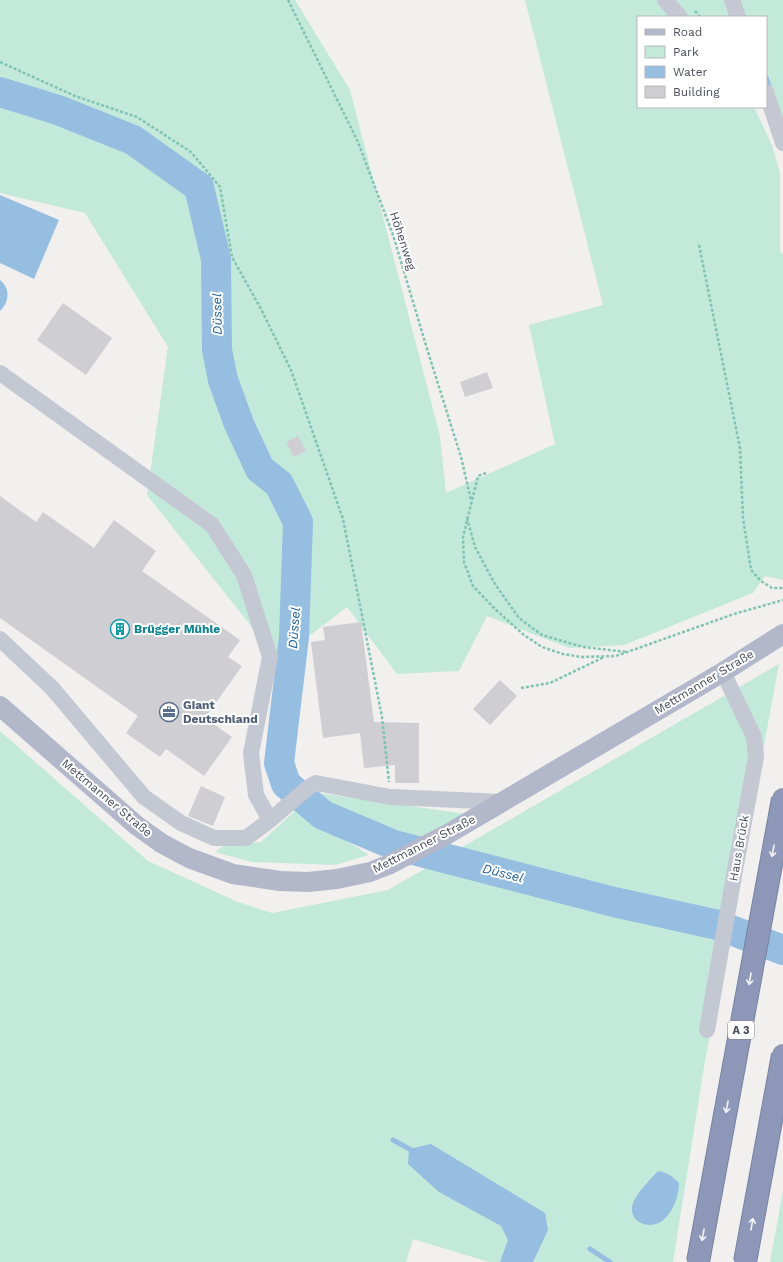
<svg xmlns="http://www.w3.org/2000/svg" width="783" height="1262" font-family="'Work Sans',sans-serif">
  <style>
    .green { fill: #c3e9db }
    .water { fill: #96bee1 }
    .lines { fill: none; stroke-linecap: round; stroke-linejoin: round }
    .stream { stroke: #96bee1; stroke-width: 5 }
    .river { stroke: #96bee1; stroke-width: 30 }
    .building { fill: #ceced3 }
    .path { stroke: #80c3b3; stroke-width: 2.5; stroke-dasharray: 3 2; stroke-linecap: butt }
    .minor { stroke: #c4c8d2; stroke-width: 16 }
    .major { stroke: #b2b8ca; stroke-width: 20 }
    .highway-bridge-casing { stroke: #7882a3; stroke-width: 24; stroke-linecap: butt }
    .highway-bridge { stroke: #8d97b7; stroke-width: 22 }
    .oneway { stroke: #f4f5f8 }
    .labels { text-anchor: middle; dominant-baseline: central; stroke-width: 4; stroke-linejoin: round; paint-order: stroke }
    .shield { fill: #fff; stroke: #80838c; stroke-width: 1 }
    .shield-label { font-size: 11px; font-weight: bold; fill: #4a4e5a }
    .street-label { font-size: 12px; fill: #4a4e5a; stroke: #fff }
    .culture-label { font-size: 12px; font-weight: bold; fill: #0d838f; stroke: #fff; text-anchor: start }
    .service-label { font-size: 12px; font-weight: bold; fill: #4e5e75; stroke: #fff; text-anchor: start }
    .water-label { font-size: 13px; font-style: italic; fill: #1f6098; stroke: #fff }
  </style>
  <rect width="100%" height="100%" fill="#f1f0ef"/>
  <g class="green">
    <path d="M0,0h295l55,90 90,346 6,57 109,-49 -26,-119 74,-20 -78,-305h258v125l-4,-7 -13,-47v-54h-128v90h116l18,38 8,28v78l3,4v325l-18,-4 -12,17 -129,52 -55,3 -82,-32 -28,55 -62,3 -50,-67 -69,53 -131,-165 21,-148 -83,-134 -85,-20z"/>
    <path d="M779,664l-50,272 -24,125 -32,201h-184l-76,-23 -7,23h-406v-531l148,130 90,41 34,11 116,-23z"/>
    <path d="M311,792l155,22 -56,28 -90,-40z"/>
    <path d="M297,809l72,46 -34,10 -83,-3 -37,-10 10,-7 36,-3z"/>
    <path d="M783,1191v71h-13z"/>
  </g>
  <g class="water">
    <path d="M0,195l59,25 -25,59 -34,-16z"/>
    <path d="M0,280c11,9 9,22 0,31z"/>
    <path d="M431,1144l114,69 3,17 -15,32h-33l8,-22 -7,-14 -62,-34 -31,-28 1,-15z"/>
    <path d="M658,1171c10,2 14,5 21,12 0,13 -6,30 -17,38 -14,10 -35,0 -29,-18 5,-12 17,-23 25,-32z"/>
  </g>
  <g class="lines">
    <g class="stream">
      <path d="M766,77l4,13"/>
      <path d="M393,1140l22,12"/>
      <path d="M590,1249l20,13"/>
    </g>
    <path class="river" d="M0,92l58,18 75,30 66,47 17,72 1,91 6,30 16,44 21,45 19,15 19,38 -4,115 -15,126 7,21 37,31 71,30 220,57 104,23 65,25"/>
  </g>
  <g class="building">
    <path d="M63,303l49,35 -26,37 -49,-35z"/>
    <path d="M487,372l6,16 -28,9 -5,-15z"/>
    <path d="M298,436l8,15 -12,6 -8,-15z"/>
    <path d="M0,496l36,26 7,-10 51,36 20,-28 42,31 -14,20 98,69 -12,17 14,9 -37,52 27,19 -28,39 -38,-27 -6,8 -34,-24 12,-17 -138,-98z"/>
    <path d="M361,622l13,100 45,1v60h-24v-18l-31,3 -4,-35 -37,5 -12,-96 14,-2 -2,-13z"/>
    <path d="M500,680l17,16 -27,29 -17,-16z"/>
    <path d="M201,786l24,11 -12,29 -25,-10z"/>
  </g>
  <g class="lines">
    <g class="path">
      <path d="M288,0l70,142 35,93 35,117 33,105 10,43"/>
      <path d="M695,11l5,6"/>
      <path d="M0,62l75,34 62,21 54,35 29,35 12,70 29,52 30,61 52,149 39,198 7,65"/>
      <path d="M699,245l41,203 3,70 8,52 10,11 11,7h11"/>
      <path d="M486,473l-8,3 -15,61 1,25 9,24 22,23 29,26 18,12 21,7 18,3 35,-1 118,-42 49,-14"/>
      <path d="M467,518l8,29 20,37 24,34 23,17 41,12 44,5"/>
      <path d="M521,688l29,-5 54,-26"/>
    </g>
    <g class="minor">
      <path d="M665,0l15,17"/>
      <path d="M732,0l6,17"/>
      <path d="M766,92l17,51"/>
      <path d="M0,373l212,152 32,50 26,82 -19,96 5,42 14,25 -24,18h-32l-33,-15 -37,-26 -92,-109 -52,-49"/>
      <path d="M270,820l39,-33 7,-4 74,14 114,5"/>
      <path d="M707,1030l28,-160 21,-113 -2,-20 -31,-65"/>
    </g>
    <path class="major" d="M0,706l136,119 25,18 28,15 44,16 47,7 28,1 29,-3 33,-7 18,-7 58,-30 277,-163 60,-38"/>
    <defs>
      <g id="highway-bridge">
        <path d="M698,1262l85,-463"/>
        <path d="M745,1262l38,-207"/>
      </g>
    </defs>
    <use href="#highway-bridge" class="highway-bridge-casing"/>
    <use href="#highway-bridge" class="highway-bridge"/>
  </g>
  <defs><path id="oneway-shaft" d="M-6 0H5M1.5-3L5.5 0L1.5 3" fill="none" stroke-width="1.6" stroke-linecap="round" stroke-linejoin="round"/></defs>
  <g class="oneway">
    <use href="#oneway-shaft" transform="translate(773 851) rotate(100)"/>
    <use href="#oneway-shaft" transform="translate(750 979) rotate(100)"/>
    <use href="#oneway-shaft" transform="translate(727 1107) rotate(100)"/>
    <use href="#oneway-shaft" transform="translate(752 1224) rotate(-80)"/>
    <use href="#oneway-shaft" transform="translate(703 1235) rotate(100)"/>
  </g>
  <defs>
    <symbol id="building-ring" viewBox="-11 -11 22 22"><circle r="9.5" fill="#fff" stroke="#0f9aa8" stroke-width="1.5"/><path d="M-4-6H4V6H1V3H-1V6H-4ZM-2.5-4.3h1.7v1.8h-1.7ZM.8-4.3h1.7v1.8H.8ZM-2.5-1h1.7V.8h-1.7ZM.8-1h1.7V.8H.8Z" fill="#0f9aa8"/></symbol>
    <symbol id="office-ring" viewBox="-11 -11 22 22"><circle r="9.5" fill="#fff" stroke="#5c6f8a" stroke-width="1.5"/><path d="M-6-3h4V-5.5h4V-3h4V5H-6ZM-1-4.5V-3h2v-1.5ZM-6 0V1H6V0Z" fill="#5c6f8a"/></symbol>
  </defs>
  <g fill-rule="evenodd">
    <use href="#building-ring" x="109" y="618" width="22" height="22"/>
    <use href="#office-ring" x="158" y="701" width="22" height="22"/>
  </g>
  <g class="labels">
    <rect class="shield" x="728" y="1021" width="26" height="18" rx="3"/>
    <g class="shield-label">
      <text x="741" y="1030">A 3</text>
    </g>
    <g class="street-label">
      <text transform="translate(403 241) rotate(72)">Höhenweg</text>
      <text transform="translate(704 682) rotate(-31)">Mettmanner Straße</text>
      <text transform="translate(107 798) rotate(40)">Mettmanner Straße</text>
      <text transform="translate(424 844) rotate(-27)">Mettmanner Straße</text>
      <text transform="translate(739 848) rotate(-80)">Haus Brück</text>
    </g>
    <g class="culture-label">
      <text x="134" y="629">Brügger Mühle</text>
    </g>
    <g class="service-label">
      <text x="183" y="705">Giant<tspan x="183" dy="14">Deutschland</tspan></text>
    </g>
    <g class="water-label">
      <text transform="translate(217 314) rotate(-91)">Düssel</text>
      <text transform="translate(294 628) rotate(-86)">Düssel</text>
      <text transform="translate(503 873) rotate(14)">Düssel</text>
    </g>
  </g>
  <rect x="637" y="16" width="130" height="92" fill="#ffffff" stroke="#b7b8bd"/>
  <rect x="645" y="29" width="20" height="6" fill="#b2b8ca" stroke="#b7b8bd"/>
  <text x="673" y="36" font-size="12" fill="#4a4e5a">Road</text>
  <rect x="645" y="46" width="20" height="12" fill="#c3e9db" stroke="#b7b8bd"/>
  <text x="673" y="56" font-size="12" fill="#4a4e5a">Park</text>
  <rect x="645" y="66" width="20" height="12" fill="#96bee1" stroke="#b7b8bd"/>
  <text x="673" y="76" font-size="12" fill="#4a4e5a">Water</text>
  <rect x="645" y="86" width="20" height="12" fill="#ceced3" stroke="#b7b8bd"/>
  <text x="673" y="96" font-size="12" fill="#4a4e5a">Building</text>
</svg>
